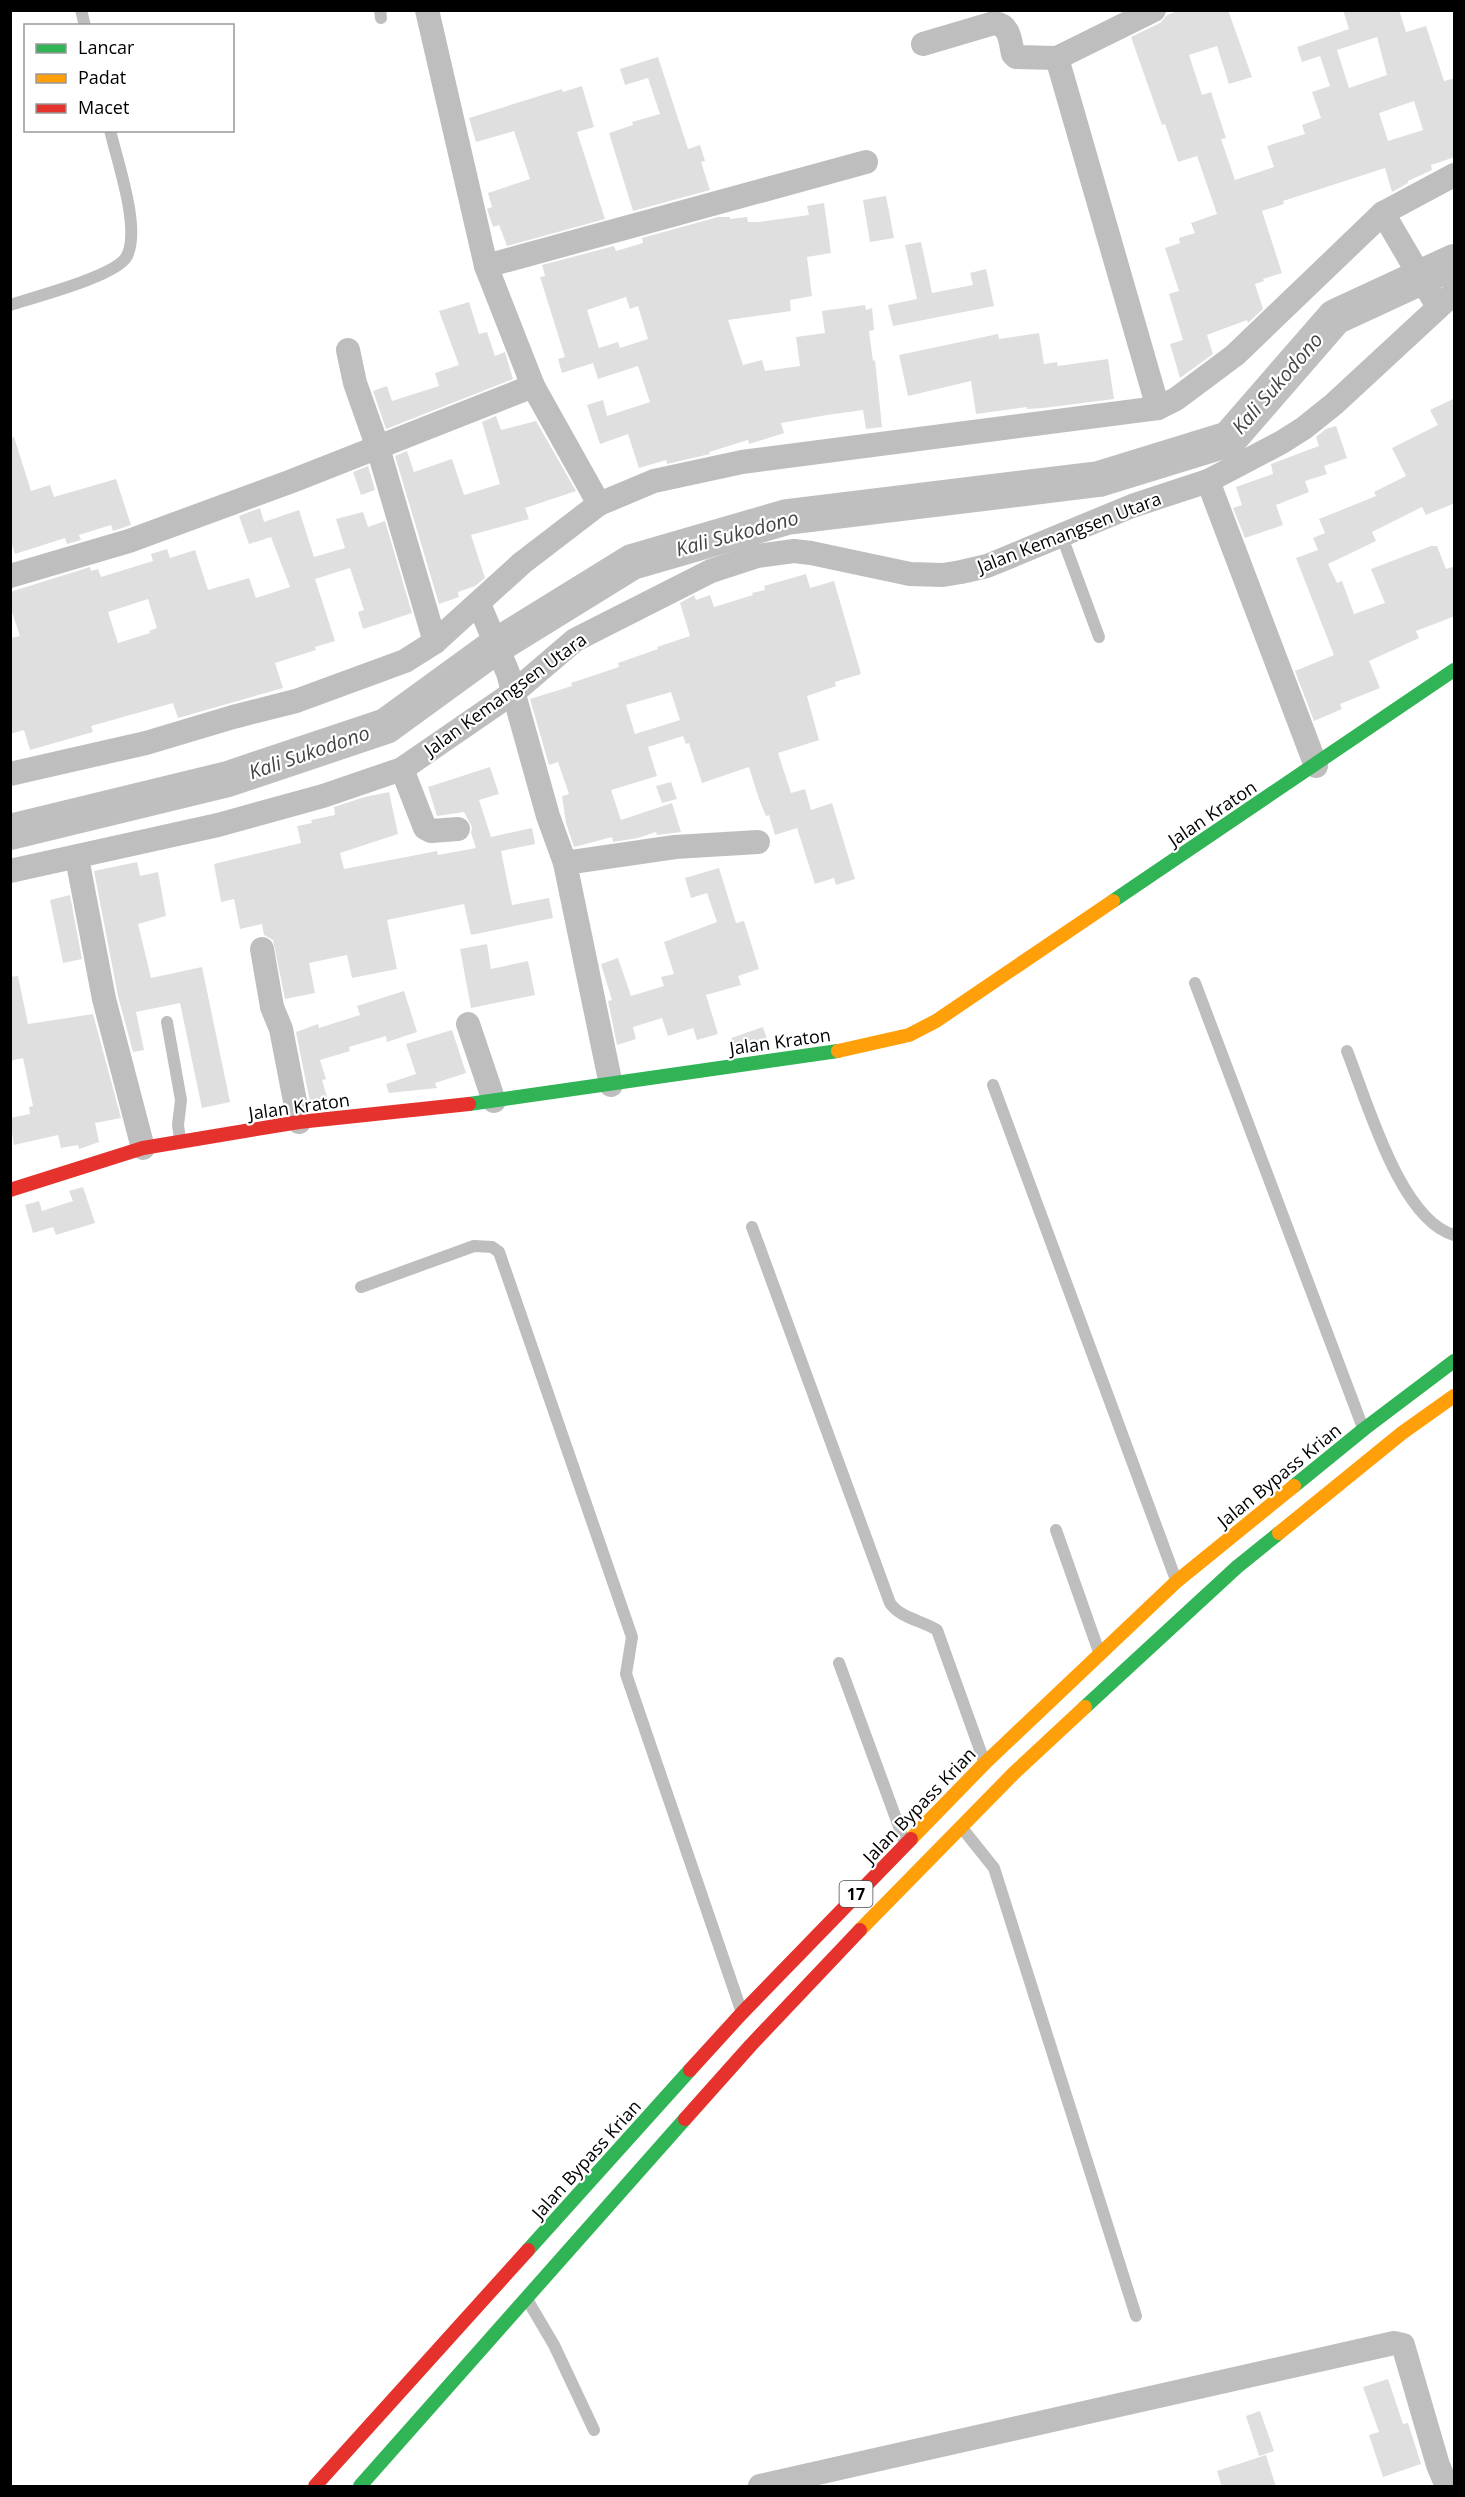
<svg xmlns="http://www.w3.org/2000/svg" width="1465" height="2497" font-family="'Open Sans',sans-serif">
  <style>
    .lines { fill: none; stroke-linecap: round; stroke-linejoin: round }
    .river { stroke: #bfbfbf; stroke-width: 36 }
    .building { fill: #dfdfdf; fill-rule: evenodd }
    .lane { stroke: #bebebe; stroke-width: 12 }
    .street { stroke: #bebebe; stroke-width: 24 }
    .fast { stroke: #30b455; stroke-width: 14 }
    .slow { stroke: #ff9f0a; stroke-width: 14 }
    .jam { stroke: #e5322d; stroke-width: 14 }
    .labels { text-anchor: middle; dominant-baseline: central; stroke-width: 4.5; stroke-linejoin: round; paint-order: stroke }
    .shield { fill: #fff; stroke: #4c4c4c; stroke-width: 1.5 }
    .shield-label { font-size: 16px; font-weight: bold; fill: #000 }
    .street-label { font-size: 18px; fill: #000; stroke: #fff }
    .water-label { font-size: 20px; font-style: italic; fill: #444; stroke: #fff }
  </style>
  <rect width="100%" height="100%" fill="#fff"/>
  <g class="lines">
    <path class="river" d="M10,832l218,-53 158,-53 110,-80 136,-84 155,-45 312,-38 130,-40 106,-122 119,-55"/>
  </g>
  <g class="building">
    <path d="M1181,10h47l24,67 -23,7 -12,-38 -28,9 13,40 9,-3 15,46 -5,1 14,41 39,-13 -7,-21 38,-12 -3,-9 19,-7 -9,-26 18,-6 -10,-30 -18,6 -5,-15 52,-18 -6,-19h56l7,22 20,-6 18,55 11,-3v79l-24,8 1,5 -24,11v2l-16,9 -7,-24 -102,33 1,3 -22,7 20,62 -19,6 1,2 -9,3 8,25 -15,14 -1,-3 -40,15 6,19 -33,24 -10,-34 13,-4 -14,-46 10,-3 -14,-43 15,-5 -1,-5 16,-5 -4,-10 26,-9 -20,-58 -19,6 -13,-38 -3,1 -31,-88 29,-14 7,-8zM1377,37l10,38 -38,13 -12,-38zM1414,101l9,29 -35,11 -9,-28z"/>
    <path d="M658,57l30,92 12,-4 5,16 -4,1 9,28 -77,21 -24,-78 24,-8 -1,-3 28,-8 -12,-36 -23,7 -5,-16z"/>
    <path d="M582,86l12,41 -17,5 28,87 -98,27 -8,-21 -6,2 -6,-18 5,-2 -4,-14 42,-14 -16,-48 -38,11 -7,-24 93,-29 1,3z"/>
    <path d="M886,196l8,42 -24,4 -7,-42z"/>
    <path d="M824,203l7,50 -24,4 5,39 -22,4 1,11 -63,9 15,45 19,-5 3,11 35,-5 -4,-29 29,-4 -3,-22 43,-6 1,5 6,-2 2,22 -5,1 4,30 2,-1 7,67 -16,2 -3,-19 -36,5 -46,8 3,10 -35,11 -1,-4 -39,12 1,2 -43,10 -1,-4 -27,8 -11,-34 -28,10 -13,-39 16,-5 4,16 43,-14 -12,-36 -40,13 -5,-16 -31,10 -4,-14 7,-2 -25,-80 5,-1 -3,-11 72,-19 2,5 27,-8 -1,-5 76,-21h12v2l17,-2 1,5h11l50,-7 -2,-9zM626,297l4,12 8,-3 10,33 -28,9 -2,-6 -19,6 -12,-38z"/>
    <path d="M921,242l11,51 41,-8 -3,-12 16,-4 8,37 -101,20 -5,-21 29,-6 -12,-54z"/>
    <path d="M469,302l10,32 8,-2 8,24 10,-4 8,27 -127,50 -13,-38 14,-5 5,15 47,-15 -4,-13 24,-8 -20,-54z"/>
    <path d="M1039,333l5,31 13,-2 1,4 50,-7 6,40 -71,9 -16,1v-2l-51,7 -5,-33 -63,15 -9,-41 99,-21 1,5z"/>
    <path d="M1455,398v105l-29,12 -4,-8 -50,25 4,9 -48,23 9,19 5,-2 12,33 31,-11 -14,-34 60,-23h6l9,23 9,-3v50l-39,15 3,7 -50,23 11,27 -40,16 2,5 -28,12 -19,-50 39,-16 -38,-97 22,-8 -5,-12 12,-5 -6,-14 57,-23 -2,-4 32,-16 -14,-28 46,-23 -8,-15z"/>
    <path d="M496,416l5,14 35,-9 40,70 -51,17 4,11 -58,16 14,43 -10,8 -17,6 1,5 -20,7 -44,-148 12,-5 7,21 38,-13 12,36 36,-11 -18,-62z"/>
    <path d="M1336,426l11,32 -23,8 3,8 -22,7 4,11 -33,13 7,20 -38,13 -12,-30 9,-3 -6,-18 37,-13 -2,-10 48,-18 -3,-9 10,-8z"/>
    <path d="M14,437l17,54 19,-6 4,12 62,-18 15,46 -18,6 -2,-6 -32,10 2,5 -14,4 -2,-6 -50,16 -5,-15v-101z"/>
    <path d="M368,466l7,24 -14,5 -8,-23z"/>
    <path d="M260,508l4,14 35,-12 15,47 31,-9 -9,-29 27,-7 5,15 17,-6 27,92 -49,16 -5,-17 6,-2 -14,-42 -35,11 20,62 -20,6 1,3 -41,13 8,25 -105,30 -5,-15 -82,23 2,6 -63,18 -6,-20 -14,4v-96l10,-2 -10,-30v-14l80,-25 1,4 7,-2 3,8 52,-16 -2,-7 16,-5 3,9 25,-8 13,40 41,-12 7,20 34,-11 -19,-50 -22,7 -10,-28zM148,599l9,29 -8,3 1,2 -32,10 -10,-31z"/>
    <path d="M806,574l4,14 24,-7 27,93 -26,8 1,4 -29,10 12,44 -41,13 13,40 14,-4 6,21 21,-7 23,76 -19,6 -2,-7 -19,6 -18,-56 -22,7 -6,-20 -3,1 -7,-17 -10,-32 -47,16 -13,-40 -3,1 -3,-8 -35,11 9,29 -46,14 10,30 51,-17 9,29 -24,3 -1,-3 -18,6 -25,4 -1,-5 -38,10 -8,-24 -4,-27 7,-2 -11,-32 -9,3 -19,-66 42,-13 -1,-3 48,-16 -1,-4 40,-14 -1,-2 33,-11 -10,-33 14,-8 2,5 14,-5 4,12 39,-12 -1,-2 13,-3 -1,-4zM671,692l9,28 -45,14 -9,-29z"/>
    <path d="M490,767l9,27 -20,6 12,37 41,-9 3,16 -34,7 11,54 37,-7 4,20 -82,17 -7,-31 -77,16 10,49 -45,9 -5,-23 -38,8 6,30 -30,6 -12,-59 -9,-5 -2,-11 -22,5 -6,-30 -13,3 -7,-38 87,-21 -4,-17 15,-3 -1,-3 24,-5 -1,-8 31,-10 24,-5 9,42 -58,19 4,16 93,-18 1,4 38,-7 -5,-15 1,-6 -8,-15 -27,4 -9,-29z"/>
    <path d="M671,782l6,17 -15,4 -6,-17z"/>
    <path d="M137,862l3,14 18,-4 8,44 -28,8 13,54 51,-11 28,135 -28,6 -22,-105 -44,9 8,38 -11,2 -15,-56 -24,-125z"/>
    <path d="M719,868l17,55 8,-2 15,48 -21,7 3,9 -35,10 12,39 -21,6 -4,-12 -25,8 -6,-18 -29,9 3,12 -19,6 -9,-44 4,-1 -11,-36 17,-6 13,38 33,-10 -3,-9 13,-3 -10,-32 53,-20 -10,-29 -16,5 -6,-20z"/>
    <path d="M70,895l12,64 -19,4 -13,-63z"/>
    <path d="M487,944l4,25 37,-8 7,34 -64,13 -11,-59z"/>
    <path d="M18,976l10,48 65,-10 28,104 -26,5 4,19 -20,7 -1,-4 -17,3 -3,-13 -44,10 -4,-27 20,-4 -1,-7 4,-1 -10,-48 -13,3v-84z"/>
    <path d="M404,991l13,41 -30,10 -1,-6 -37,11 1,4 -30,9 6,19 -4,1 6,20 -18,2 -14,-70 22,-8 1,4 41,-13 -3,-9z"/>
    <path d="M763,1027l5,15 -34,5 -3,-9z"/>
    <path d="M452,1030l14,43 -31,10 2,5 -48,5 -3,-9 30,-10 -10,-30z"/>
    <path d="M83,1187l12,36 -39,12 -3,-8 -20,6 -8,-28 14,-4 3,10 31,-10 -4,-10z"/>
    <path d="M1388,2379l15,45 5,-1 13,41 -38,13 -14,-42 10,-3 -16,-45z"/>
    <path d="M1260,2411l14,40 -15,5 -13,-40z"/>
    <path d="M1266,2455l10,32h-54l-5,-16z"/>
  </g>
  <g class="lines">
    <g class="lane">
      <path d="M81,10l4,16"/>
      <path d="M380,10l1,8"/>
      <path d="M10,305c24,-8 107,-29 117,-49 14,-28 -10,-95 -17,-126"/>
      <path d="M1061,534l38,103"/>
      <path d="M1195,983l168,445"/>
      <path d="M167,1022l14,78 -3,25 2,14"/>
      <path d="M1347,1051c20,50 53,169 107,184"/>
      <path d="M993,1085l183,495"/>
      <path d="M752,1227l138,376c10,15 31,17 47,27l47,131"/>
      <path d="M361,1287l113,-41 18,1 7,5 133,385 -6,37 115,336"/>
      <path d="M1056,1530l43,122"/>
      <path d="M839,1663l66,180"/>
      <path d="M962,1828l32,40 142,448"/>
      <path d="M528,2301l26,44 40,85"/>
    </g>
    <g class="street">
      <path d="M427,10l59,256 47,120 66,118"/>
      <path d="M923,44l71,-21c16,2 16,17 19,31l3,3 41,1 97,-48"/>
      <path d="M1057,58l101,350"/>
      <path d="M1383,213l55,94"/>
      <path d="M486,266l380,-104"/>
      <path d="M348,350l7,33 23,65 57,194"/>
      <path d="M1208,481l108,285"/>
      <path d="M10,576l119,-35 163,-60 241,-95"/>
      <path d="M479,604l29,69 40,143 17,47 46,222"/>
      <path d="M402,769l23,59 6,3 27,-2"/>
      <path d="M10,774l136,-31 87,-26 63,-16 109,-40 30,-19 87,-79 77,-59 55,-23 88,-19 416,-54 18,-9 59,-44 148,-142 71,-38"/>
      <path d="M77,858l27,141 39,149"/>
      <path d="M565,863l110,-16 83,-5"/>
      <path d="M10,871l208,-46 105,-29 79,-27 112,-77 61,-52 136,-69 46,-15 37,-5 17,2 99,21 33,1 18,-3 26,-6 145,-60 76,-25 74,-39 22,-14 30,-24 120,-111"/>
      <path d="M262,949l10,58 9,22 18,93"/>
      <path d="M468,1024l26,77"/>
      <path d="M760,2486l634,-143 9,2 35,120 9,21"/>
    </g>
    <g class="fast">
      <path d="M1113,901l341,-231"/>
      <path d="M469,1104l369,-53"/>
      <path d="M1294,1486l70,-57 90,-68"/>
      <path d="M1085,1707l152,-140 42,-34"/>
      <path d="M528,2250l162,-180"/>
      <path d="M360,2486l325,-367"/>
    </g>
    <g class="slow">
      <path d="M838,1051l71,-16 27,-14 177,-120"/>
      <path d="M1279,1533l123,-100 52,-37"/>
      <path d="M911,1839l74,-76 192,-182 117,-95"/>
      <path d="M860,1930l154,-157 71,-66"/>
    </g>
    <g class="jam">
      <path d="M10,1190l133,-42 156,-26 170,-18"/>
      <path d="M690,2070l52,-57 169,-174"/>
      <path d="M685,2119l66,-74 109,-115"/>
      <path d="M315,2486l213,-236"/>
    </g>
  </g>
  <g class="labels">
    <rect class="shield" x="839.5" y="1881" width="33" height="26" rx="4.5"/>
    <g class="shield-label">
      <text x="856" y="1894">17</text>
    </g>
    <g class="street-label">
      <text transform="translate(1069 532) rotate(-21)">Jalan Kemangsen Utara</text>
      <text transform="translate(505 694) rotate(-36)">Jalan Kemangsen Utara</text>
      <text transform="translate(1212 813) rotate(-34)">Jalan Kraton</text>
      <text transform="translate(780 1041) rotate(-8)">Jalan Kraton</text>
      <text transform="translate(299 1106) rotate(-8)">Jalan Kraton</text>
      <text transform="translate(1279 1475) rotate(-39)">Jalan Bypass Krian</text>
      <text transform="translate(919 1805) rotate(-46)">Jalan Bypass Krian</text>
      <text transform="translate(586 2159) rotate(-48)">Jalan Bypass Krian</text>
    </g>
    <g class="water-label">
      <text transform="translate(1277 383) rotate(-49)">Kali Sukodono</text>
      <text transform="translate(737 533) rotate(-15)">Kali Sukodono</text>
      <text transform="translate(309 752) rotate(-19)">Kali Sukodono</text>
    </g>
  </g>
  <rect width="1465" height="2497" fill="none" stroke="#000000" stroke-width="24"/>
  <rect x="24" y="24" width="210" height="108" fill="#ffffff" stroke="#999999" stroke-width="1.5"/>
  <rect x="36" y="44" width="30" height="9" fill="#30b455" stroke="#999999" stroke-width="1.5"/>
  <text x="78" y="54" font-size="18" fill="#000000">Lancar</text>
  <rect x="36" y="74" width="30" height="9" fill="#ff9f0a" stroke="#999999" stroke-width="1.5"/>
  <text x="78" y="84" font-size="18" fill="#000000">Padat</text>
  <rect x="36" y="104" width="30" height="9" fill="#e5322d" stroke="#999999" stroke-width="1.5"/>
  <text x="78" y="114" font-size="18" fill="#000000">Macet</text>
</svg>
